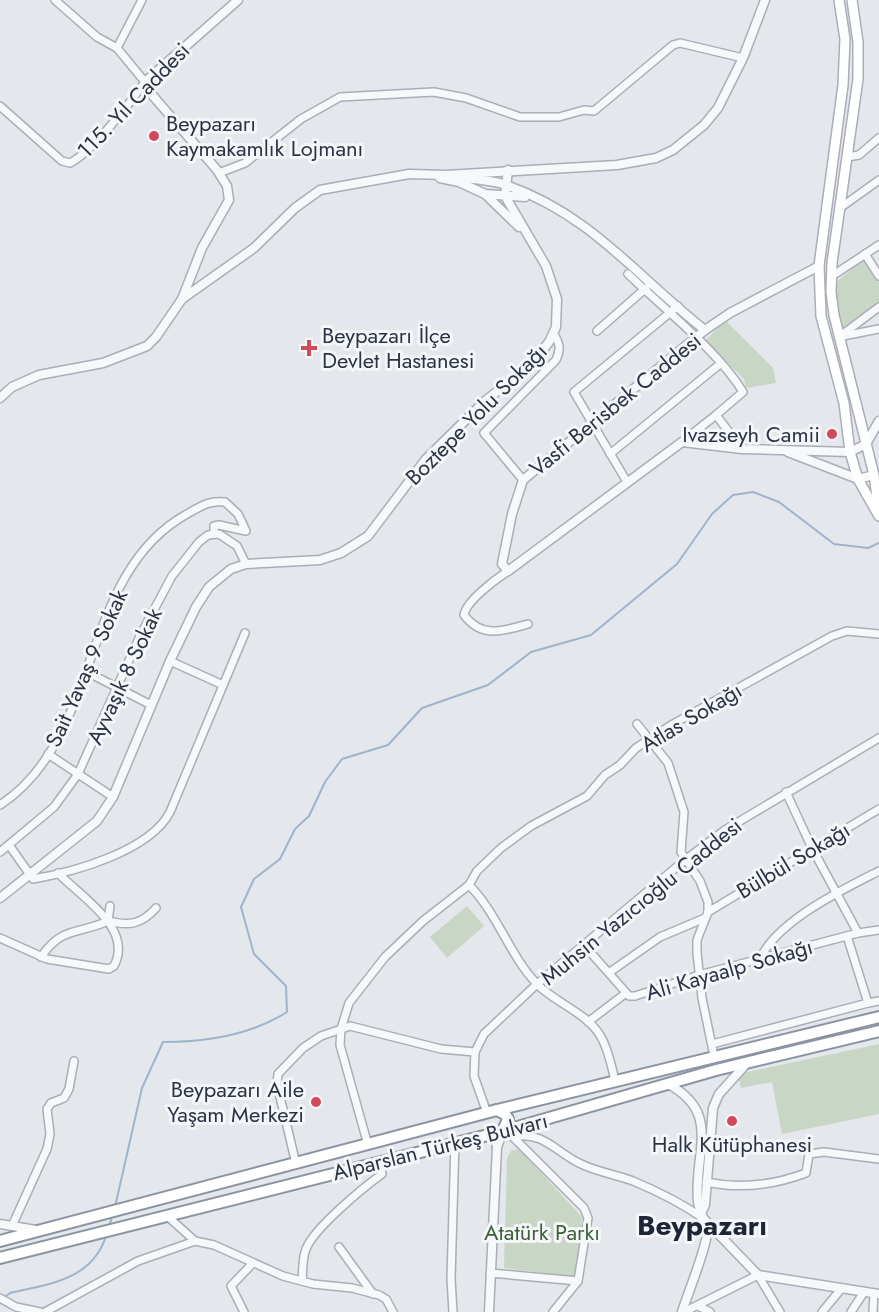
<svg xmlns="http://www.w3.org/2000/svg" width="879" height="1312" font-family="Jost,sans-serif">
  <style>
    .green { fill: #c9d6c5 }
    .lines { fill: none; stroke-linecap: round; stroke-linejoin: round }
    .stream { stroke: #9fb4cc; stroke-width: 2 }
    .minor-casing { stroke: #a9aeb7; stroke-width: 10 }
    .tertiary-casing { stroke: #a9aeb7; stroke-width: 11 }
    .secondary-casing { stroke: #a9aeb7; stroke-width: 12 }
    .trunk-casing { stroke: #8b94a3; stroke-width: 14 }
    .minor { stroke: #f7f8fa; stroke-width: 7 }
    .tertiary { stroke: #f7f8fa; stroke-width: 8 }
    .secondary { stroke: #fff; stroke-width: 9 }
    .trunk { stroke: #fff; stroke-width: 10 }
    .poi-dot { fill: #d1495b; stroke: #f4f6f9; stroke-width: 2 }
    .labels { text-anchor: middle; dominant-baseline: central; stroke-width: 6; stroke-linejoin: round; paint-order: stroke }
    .street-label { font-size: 22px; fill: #2b3445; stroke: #f4f6f9 }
    .poi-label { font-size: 22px; fill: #2b3445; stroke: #f4f6f9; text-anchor: start }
    .park-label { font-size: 22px; fill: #3f6138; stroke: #f4f6f9 }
    .district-label { font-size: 28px; font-weight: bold; fill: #1d2536; stroke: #f4f6f9 }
  </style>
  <rect width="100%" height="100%" fill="#e4e7ec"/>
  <g class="green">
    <path d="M865,258l14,22v24l-36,26 -9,-46z"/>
    <path d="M725,320l48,48 3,15 -30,5 -2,-9 -39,-38z"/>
    <path d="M467,906l17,20 -37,32 -17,-21z"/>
    <path d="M879,1044v70l-97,20 -10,-52 -31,6 -3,-14z"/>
    <path d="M519,1149l63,68 -6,60 -72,-9 3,-110 4,-7z"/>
  </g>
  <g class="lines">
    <g class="stream">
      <path d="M115,1207l27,-119 21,-46c43,0 88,-7 124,-30l-1,-26 -32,-32 -13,-47 13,-28 26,-20 15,-30 14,-13 16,-34 17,-23 46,-14 34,-37 66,-23 43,-33 60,-17 86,-71 35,-50 21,-19 20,-3 26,10 55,42 34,4 11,-5"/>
      <path d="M109,1228l3,-12"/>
      <path d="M2,1299l8,-6c39,-9 82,-13 96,-57"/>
    </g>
    <defs>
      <g id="minor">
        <path d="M117,48l25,-48"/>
        <path d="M0,106l62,55 8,2c22,-11 60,-60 75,-81l-28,-34 -20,-11 -42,-37"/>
        <path d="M847,157l12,-2 20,-17"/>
        <path d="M219,173l26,-10 56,-44 39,-22 94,-5 32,6 54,19h39l25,-7 10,1 79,-66 7,-2 63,15"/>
        <path d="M840,208l39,-28"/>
        <path d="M865,254l14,22"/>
        <path d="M628,274c35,34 90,77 115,118l-27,23 26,34"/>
        <path d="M832,276l47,-31"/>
        <path d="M597,331l49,-43"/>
        <path d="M843,336l36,-7"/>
        <path d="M839,337l40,-30"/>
        <path d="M682,442l34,-27"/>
        <path d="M610,454l110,-90"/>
        <path d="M523,480l-39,-47 72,-73c5,-11 4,-17 -3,-27"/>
        <path d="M627,482l-53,-90 104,-86"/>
        <path d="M508,571c-12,8 -42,30 -44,44 18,24 39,16 64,9"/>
        <path d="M170,661l53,24"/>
        <path d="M87,672l64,33"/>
        <path d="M637,724l31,39 16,49 -3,40 19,29 8,21v10l-11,28v13l5,45 12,58"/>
        <path d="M48,754l65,43"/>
        <path d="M786,792l26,56 46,85"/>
        <path d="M0,805c103,-67 78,-231 187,-291 14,-8 23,-14 38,-12l13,12 8,17 -27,-6 -5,1v8"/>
        <path d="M9,845l24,34c41,-7 117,-28 137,-67l75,-179"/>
        <path d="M0,852l54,-45 24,-33 62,-138 32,-60 27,-34 9,-7 11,-1 18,12 9,18"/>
        <path d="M469,885c29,29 40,70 68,99 18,19 51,29 64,53 7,12 11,30 14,44"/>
        <path d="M708,912l171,-103"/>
        <path d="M108,921l2,-15"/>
        <path d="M0,938l47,21 62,10 5,-3c20,-38 -33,-69 -56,-93"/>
        <path d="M584,945l45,51h6l64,-21 159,-42 21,-3"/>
        <path d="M41,957c21,-31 36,-22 67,-36 20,5 33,4 48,-13"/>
        <path d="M760,959c17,-38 82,-69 119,-88"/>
        <path d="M610,972l50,-35 45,-19"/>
        <path d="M868,1003l11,-2"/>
        <path d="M588,1022l38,-29"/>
        <path d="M712,1044l156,-41 -21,-67"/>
        <path d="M487,1113l-13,-37 1,-24 9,-18 53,-50 148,-124 40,-30 154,-92"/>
        <path d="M504,1131l9,6c29,-7 43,15 66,26 17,9 36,11 54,18 24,10 48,22 70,37"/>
        <path d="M513,1137l71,71 4,10 -10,63 -25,31"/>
        <path d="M368,1145l-28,-100 1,-16 8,-26 36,-46 38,-36 46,-36 8,-14 24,-23 30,-22 56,-30 18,-21 15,-10 16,-17 37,-24 159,-88 15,-5 32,3"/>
        <path d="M296,1164l-19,-80 1,-10 25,-26 18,-12 29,-10 91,23 34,3"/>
        <path d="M706,1182c33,7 68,3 100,-9l3,-19 15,-2 55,7"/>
        <path d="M166,1215l29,26 19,4 69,31 30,8 39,4 27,7 7,4 7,13"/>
        <path d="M12,1226l35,-77 3,-15 -3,-25 4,-6 13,-5 5,-9 5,-28"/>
        <path d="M339,1247l34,47"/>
        <path d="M490,1273l88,8"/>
        <path d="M302,1281c1,-11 0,-22 4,-32 8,-21 58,-62 76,-75l-2,-13"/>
        <path d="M0,1298l16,9 24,5"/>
        <path d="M698,1306l12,6"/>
        <path d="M45,1312l93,-51 57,-20"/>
        <path d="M244,1312l-13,-26 22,-23"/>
        <path d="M453,1312l-2,-33 4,-137"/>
        <path d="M684,1312l74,-37 22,37"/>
        <path d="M822,1312l20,-24"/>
        <path d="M851,1312l13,-20"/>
        <path d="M873,1312l1,-19"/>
      </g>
      <g id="tertiary">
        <path d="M461,177c14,3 31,3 45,8 86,30 131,92 199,145"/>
        <path d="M440,178l19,4 26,12 40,3"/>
        <path d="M485,194l34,33"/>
        <path d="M819,266l-89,47 -25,17 -182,150 -11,34 -10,50 6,7 174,-129 60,7 108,3 16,-8 13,-23"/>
        <path d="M182,299l20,-51 27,-48 -2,-14 -10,-16 -64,-74 -8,-14 93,-82"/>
        <path d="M0,398l12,-11 27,-12 64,-12 44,-17 9,-9 26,-38 72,-51 41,-40 25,-18 89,-16 37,1 171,-10 39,-7 17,-8 31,-25 14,-17 25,-50 22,-58"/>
        <path d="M788,452l70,27 16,-4"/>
        <path d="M0,898l97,-77 16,-24 57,-136 26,-54 13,-20 22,-18 15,-5 74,-4 21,-7 27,-17 58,-77 59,-58 46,-36 18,-23 7,-15 1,-28 -11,-33 -41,-70 3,-26"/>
        <path d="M668,1084c55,29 25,70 30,118 1,10 9,20 9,31 -1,17 -19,59 -25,79"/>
        <path d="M494,1134l3,13 6,-16"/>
        <path d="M702,1211l3,-6 8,-97 6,-14 28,-31"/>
        <path d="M704,1219l54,56 121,19"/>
        <path d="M0,1224l36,6"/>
        <path d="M489,1312l8,-165"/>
      </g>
      <g id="secondary">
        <path d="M839,0l6,39 -2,46 -24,181 2,50 23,87 6,49 8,27 21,37"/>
        <path d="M852,0l6,42v37l-26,184 -1,29 3,23 40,160 5,37"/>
      </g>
      <g id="trunk">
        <path d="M497,1110l8,4 3,5 -5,12"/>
        <path d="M0,1241l493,-130 386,-94"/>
        <path d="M0,1258l500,-126 216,-62 163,-39"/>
      </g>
    </defs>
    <use href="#minor" class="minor-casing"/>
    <use href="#tertiary" class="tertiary-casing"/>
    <use href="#secondary" class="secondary-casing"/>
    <use href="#trunk" class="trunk-casing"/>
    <use href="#minor" class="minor"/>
    <use href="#tertiary" class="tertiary"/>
    <use href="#secondary" class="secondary"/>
    <use href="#trunk" class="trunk"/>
  </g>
  <g class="poi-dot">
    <circle cx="154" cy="136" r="6"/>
    <path d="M306 339h6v6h6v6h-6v6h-6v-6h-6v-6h6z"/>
    <circle cx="832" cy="434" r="6"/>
    <circle cx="316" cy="1102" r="6"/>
    <circle cx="732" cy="1121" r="6"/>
  </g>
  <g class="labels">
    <g class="street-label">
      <text transform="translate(133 100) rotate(-46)">115. Yıl Caddesi</text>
      <text transform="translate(615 404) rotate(-39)">Vasfi Berisbek Caddesi</text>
      <text transform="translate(476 414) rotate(-45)">Boztepe Yolu Sokağı</text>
      <text transform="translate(86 668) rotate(-66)">Sait Yavaş 9 Sokak</text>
      <text transform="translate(124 676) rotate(-65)">Ayvaşık 8 Sokak</text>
      <text transform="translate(691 717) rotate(-31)">Atlas Sokağı</text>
      <text transform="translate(793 860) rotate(-31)">Bülbül Sokağı</text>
      <text transform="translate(641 901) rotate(-39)">Muhsin Yazıcıoğlu Caddesi</text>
      <text transform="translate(729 969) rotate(-16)">Ali Kayaalp Sokağı</text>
      <text transform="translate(440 1146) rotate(-14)">Alparslan Türkeş Bulvarı</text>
    </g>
    <g class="poi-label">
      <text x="166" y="123">Beypazarı<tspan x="166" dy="25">Kaymakamlık Lojmanı</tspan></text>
      <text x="322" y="335">Beypazarı İlçe<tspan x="322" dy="25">Devlet Hastanesi</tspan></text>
      <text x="820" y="434" text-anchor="end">Ivazseyh Camii</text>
      <text x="304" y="1089" text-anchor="end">Beypazarı Aile<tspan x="304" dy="25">Yaşam Merkezi</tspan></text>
      <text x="732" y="1144" text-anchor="middle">Halk Kütüphanesi</text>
    </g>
    <g class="park-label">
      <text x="542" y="1232">Atatürk Parkı</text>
    </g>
    <g class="district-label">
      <text x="702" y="1225">Beypazarı</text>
    </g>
  </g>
</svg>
